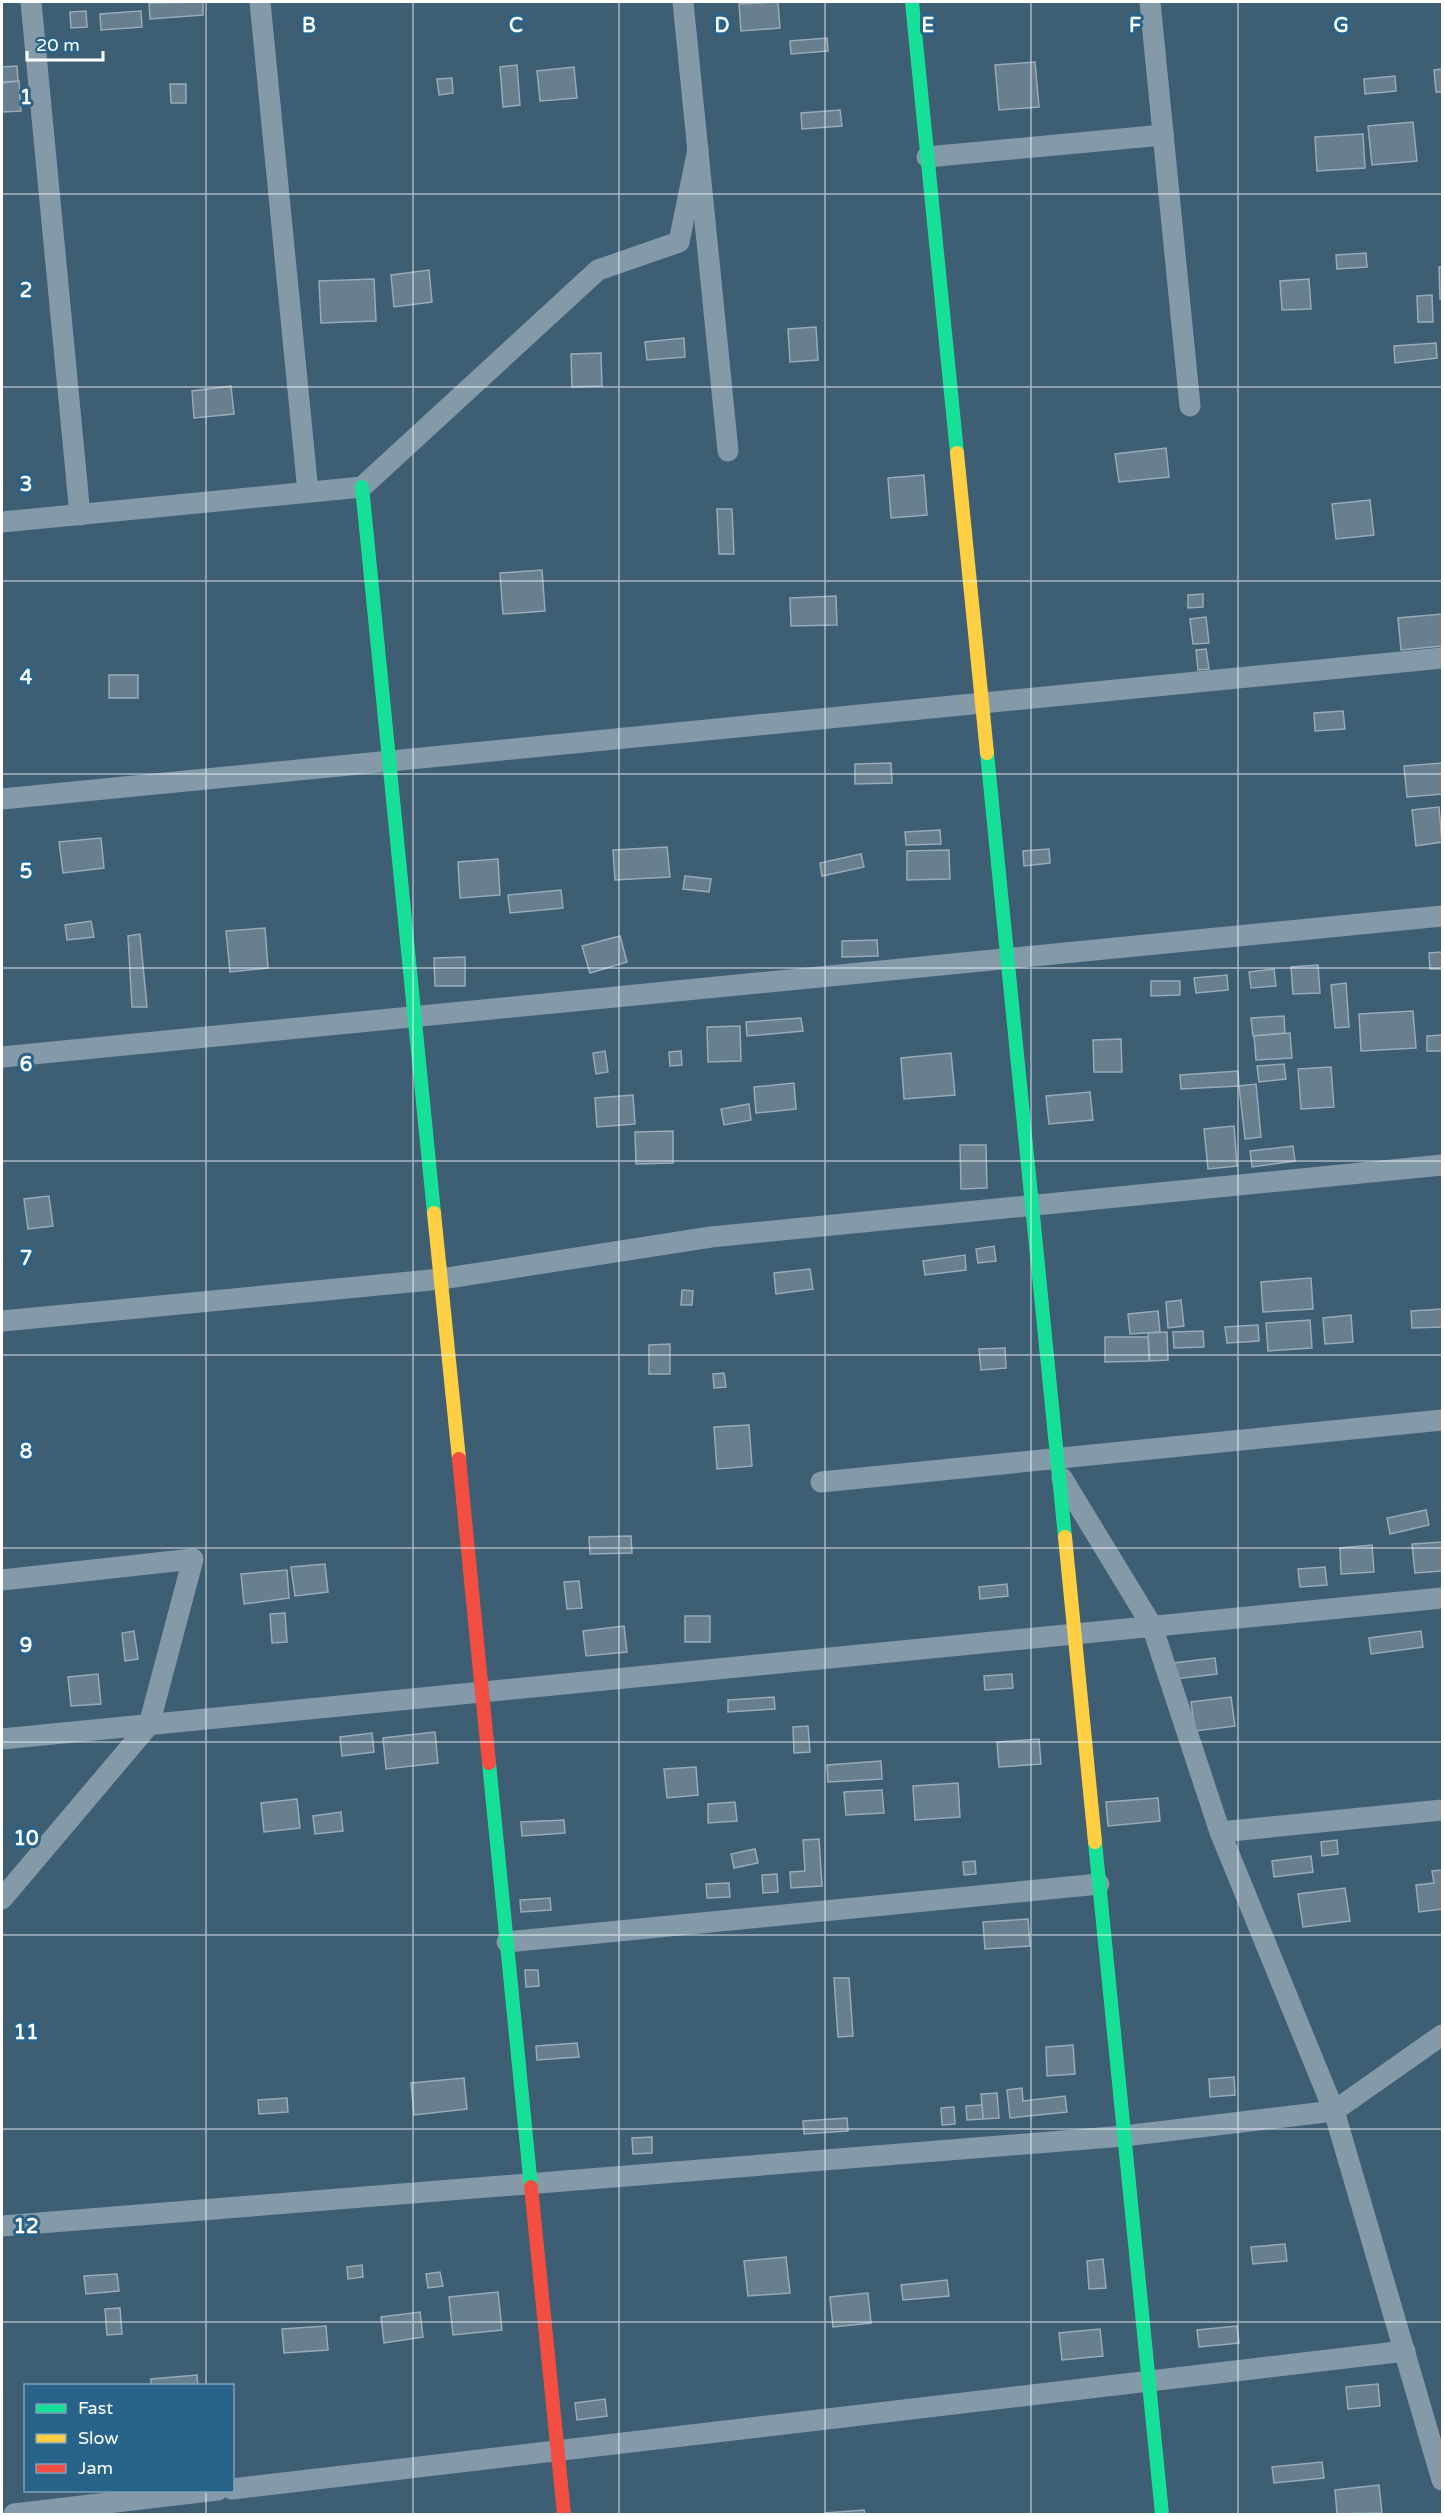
<svg xmlns="http://www.w3.org/2000/svg" width="1444" height="2516" font-family="'Varela Round',sans-serif">
  <style>
    .building { fill: #677f8e; stroke: #99aab6; stroke-width: 1.5 }
    .lines { fill: none; stroke-linecap: round; stroke-linejoin: round }
    .street { stroke: #859aa8; stroke-width: 21 }
    .fast { stroke: #16e098; stroke-width: 14 }
    .slow { stroke: #ffcf43; stroke-width: 14 }
    .jam { stroke: #f24e42; stroke-width: 14 }
    .grid { fill: none; stroke: #fff; stroke-width: 1.5; stroke-opacity: 0.55 }
    .grid-label { font-size: 20px; text-anchor: middle; font-weight: bold; fill: #fff; stroke: #286389; stroke-width: 6; stroke-linejoin: round; paint-order: stroke }
  </style>
  <rect width="100%" height="100%" fill="#3e5e73"/>
  <g class="building">
    <path d="M203,2v13l-53,4 -1,-16z"/>
    <path d="M778,2l2,26 -39,3 -2,-27z"/>
    <path d="M86,11l1,16 -16,1 -1,-16z"/>
    <path d="M141,11l1,16 -41,3 -1,-16z"/>
    <path d="M827,38l1,13 -37,3 -1,-13z"/>
    <path d="M1035,62l4,45 -40,3 -4,-45z"/>
    <path d="M517,65l3,40 -17,2 -3,-40z"/>
    <path d="M17,66l1,15 -16,1v-15z"/>
    <path d="M574,67l3,31 -37,3 -3,-30z"/>
    <path d="M1442,69v23h-6l-2,-22z"/>
    <path d="M1395,76l1,15 -31,3 -1,-15z"/>
    <path d="M452,78l1,15 -14,2 -2,-16z"/>
    <path d="M19,81l2,30 -19,1v-29z"/>
    <path d="M170,84h16v19h-15z"/>
    <path d="M840,110l2,16 -40,3 -1,-16z"/>
    <path d="M1413,122l4,39 -45,4 -4,-39z"/>
    <path d="M1363,134l2,34 -48,3 -2,-34z"/>
    <path d="M1366,253l1,14 -30,2 -1,-14z"/>
    <path d="M1439,267h3v32h-2z"/>
    <path d="M429,270l3,32 -38,5 -3,-32z"/>
    <path d="M374,279l2,42 -55,2 -2,-42z"/>
    <path d="M1309,279l2,30 -29,1 -2,-29z"/>
    <path d="M1432,295l1,27h-15l-1,-26z"/>
    <path d="M816,327l2,33 -28,2 -2,-33z"/>
    <path d="M684,338l1,19 -38,3 -2,-18z"/>
    <path d="M1436,343l1,15 -42,5 -1,-17z"/>
    <path d="M601,353l1,33 -30,1 -1,-33z"/>
    <path d="M231,386l3,28 -40,4 -2,-27z"/>
    <path d="M1166,448l3,29 -50,5 -4,-28z"/>
    <path d="M924,475l3,40 -36,3 -3,-40z"/>
    <path d="M1370,500l4,35 -38,4 -4,-35z"/>
    <path d="M717,509h15l2,45h-15z"/>
    <path d="M542,570l3,41 -42,3 -3,-41z"/>
    <path d="M1203,594v13l-15,1v-13z"/>
    <path d="M836,596l1,29 -46,1 -1,-28z"/>
    <path d="M1442,614v32l-41,4 -3,-32z"/>
    <path d="M1206,617l3,26 -16,1 -3,-25z"/>
    <path d="M1206,649l3,20 -11,1 -2,-20z"/>
    <rect x="109" y="675" width="29" height="23"/>
    <path d="M1343,711l2,18 -30,2 -1,-18z"/>
    <path d="M891,763l1,20 -37,1v-20z"/>
    <path d="M1442,763v31l-35,3 -3,-31z"/>
    <path d="M1439,807l3,35 -26,4 -4,-36z"/>
    <path d="M940,830l1,14 -35,1 -1,-13z"/>
    <path d="M101,838l3,30 -41,5 -4,-31z"/>
    <path d="M667,847l3,30 -55,3 -2,-30z"/>
    <path d="M1049,849l1,14 -26,3 -1,-15z"/>
    <path d="M949,850l1,29 -43,1v-29z"/>
    <path d="M861,854l3,13 -42,9 -2,-13z"/>
    <path d="M498,859l2,36 -40,3 -2,-36z"/>
    <path d="M685,876l26,3 -2,13 -26,-3z"/>
    <path d="M561,890l2,18 -53,5 -2,-18z"/>
    <path d="M91,921l3,16 -27,3 -2,-15z"/>
    <path d="M265,928l3,40 -38,4 -4,-41z"/>
    <path d="M140,934l7,73h-15l-4,-71z"/>
    <path d="M620,936l7,26 -37,11 -8,-27z"/>
    <path d="M877,940l1,16 -36,1v-16z"/>
    <path d="M1442,952v17h-12l-1,-16z"/>
    <path d="M465,957v29h-30l-1,-28z"/>
    <path d="M1318,965l2,28 -27,1 -2,-27z"/>
    <path d="M1274,969l2,17 -25,2 -2,-16z"/>
    <path d="M1227,975l1,15 -32,3 -2,-15z"/>
    <path d="M1151,981h29v14l-29,1z"/>
    <path d="M1346,983l3,44 -14,1 -4,-43z"/>
    <path d="M1413,1011l3,37 -55,3 -2,-37z"/>
    <path d="M1284,1016l1,17 -32,3 -2,-18z"/>
    <path d="M801,1018l2,13 -56,5 -1,-14z"/>
    <path d="M740,1026l1,35 -33,1 -1,-35z"/>
    <path d="M1290,1033l2,25 -36,2 -2,-24z"/>
    <path d="M1442,1035v16h-15v-15z"/>
    <path d="M1121,1039l1,33h-28l-1,-32z"/>
    <path d="M605,1051l3,21 -12,2 -3,-21z"/>
    <path d="M681,1051l1,14 -12,1 -1,-14z"/>
    <path d="M951,1053l4,42 -51,4 -3,-41z"/>
    <path d="M1284,1064l2,15 -27,3 -2,-16z"/>
    <path d="M1331,1067l3,40 -33,2 -3,-40z"/>
    <path d="M1238,1071l1,15 -58,3 -1,-14z"/>
    <path d="M794,1083l2,26 -40,4 -2,-26z"/>
    <path d="M1256,1084l5,53 -16,2 -6,-53z"/>
    <path d="M1090,1092l3,28 -44,4 -3,-28z"/>
    <path d="M633,1095l2,29 -38,3 -2,-29z"/>
    <path d="M749,1104l2,16 -27,5 -3,-16z"/>
    <path d="M1234,1126l3,40 -29,3 -4,-40z"/>
    <path d="M673,1131v32l-37,1 -1,-32z"/>
    <path d="M960,1145h26l1,43 -26,1z"/>
    <path d="M1293,1146l2,15 -43,6 -2,-16z"/>
    <path d="M49,1196l4,30 -25,3 -4,-30z"/>
    <path d="M994,1246l2,15 -18,2 -2,-14z"/>
    <path d="M965,1255l1,15 -41,5 -2,-14z"/>
    <path d="M810,1269l3,20 -37,5 -2,-21z"/>
    <path d="M1311,1278l2,31 -50,3 -2,-30z"/>
    <path d="M682,1290l11,1 -1,14h-11z"/>
    <path d="M1181,1300l3,26 -16,2 -2,-26z"/>
    <path d="M1442,1309v18l-30,1 -1,-17z"/>
    <path d="M1158,1311l2,21 -30,2 -2,-20z"/>
    <path d="M1351,1315l2,27 -28,2 -2,-26z"/>
    <path d="M1310,1320l2,28 -44,3 -2,-28z"/>
    <path d="M1258,1325l1,16 -32,2 -2,-16z"/>
    <path d="M1203,1331l1,16 -30,1 -1,-16z"/>
    <path d="M1167,1332l1,28 -18,1 -2,-28z"/>
    <path d="M1105,1337h43l1,24 -44,1z"/>
    <path d="M670,1344v30h-21v-29z"/>
    <path d="M1005,1348l1,20 -25,2 -2,-21z"/>
    <path d="M724,1373l2,14 -12,1 -1,-14z"/>
    <path d="M749,1425l3,41 -35,3 -3,-42z"/>
    <path d="M1426,1510l3,15 -39,9 -3,-16z"/>
    <path d="M631,1536l1,17 -42,1 -1,-17z"/>
    <path d="M1442,1542v29l-27,2 -3,-29z"/>
    <path d="M1372,1545l2,27 -33,2 -1,-26z"/>
    <path d="M325,1564l3,28 -33,4 -4,-29z"/>
    <path d="M1325,1567l2,18 -27,2 -2,-18z"/>
    <path d="M287,1570l2,28 -45,6 -3,-30z"/>
    <path d="M579,1581l3,27 -15,1 -3,-27z"/>
    <path d="M1007,1584l1,12 -28,3 -1,-12z"/>
    <path d="M285,1613l2,29 -15,1 -2,-29z"/>
    <rect x="685" y="1616" width="25" height="26"/>
    <path d="M624,1626l3,26 -41,4 -3,-25z"/>
    <path d="M134,1631l4,28 -13,2 -3,-28z"/>
    <path d="M1421,1631l2,16 -52,7 -2,-16z"/>
    <path d="M1215,1658l2,16 -42,5 -2,-16z"/>
    <path d="M98,1674l3,30 -30,2 -3,-29z"/>
    <path d="M1012,1674l1,14 -28,2 -1,-14z"/>
    <path d="M774,1697l1,12 -47,3v-12z"/>
    <path d="M1231,1697l4,29 -40,5 -4,-29z"/>
    <path d="M808,1726l2,26 -16,1 -1,-26z"/>
    <path d="M435,1732l3,31 -52,6 -3,-31z"/>
    <path d="M372,1733l2,19 -32,4 -2,-19z"/>
    <path d="M1039,1739l2,25 -42,3 -2,-25z"/>
    <path d="M881,1761l1,18 -54,3 -1,-17z"/>
    <path d="M696,1767l2,28 -31,3 -3,-29z"/>
    <path d="M958,1783l2,34 -45,3 -2,-34z"/>
    <path d="M882,1790l2,23 -38,2 -2,-23z"/>
    <path d="M1158,1798l2,23 -52,5 -2,-24z"/>
    <path d="M297,1799l3,29 -36,4 -3,-29z"/>
    <path d="M735,1802l2,19 -29,2v-19z"/>
    <path d="M341,1812l2,19 -28,3 -2,-18z"/>
    <path d="M564,1820l1,13 -43,3 -1,-14z"/>
    <path d="M819,1839l3,47 -31,2 -1,-16 15,-1 -2,-31z"/>
    <path d="M1337,1840l1,14 -16,2 -1,-14z"/>
    <path d="M755,1849l3,14 -24,5 -3,-14z"/>
    <path d="M1311,1856l2,16 -39,5 -2,-16z"/>
    <path d="M975,1861l1,13 -12,1 -1,-13z"/>
    <path d="M1442,1870v39l-23,3 -3,-27 18,-2 -2,-12z"/>
    <path d="M777,1874l1,18 -15,1 -1,-18z"/>
    <path d="M729,1883l1,14 -23,1 -1,-14z"/>
    <path d="M1345,1888l5,33 -47,6 -5,-33z"/>
    <path d="M550,1898l1,12 -30,2 -1,-12z"/>
    <path d="M1028,1919l2,27 -45,3 -2,-27z"/>
    <path d="M525,1970h13l1,16 -13,1z"/>
    <path d="M834,1978h15l4,58 -15,1z"/>
    <path d="M577,2043l2,14 -42,3 -1,-14z"/>
    <path d="M1073,2045l2,29 -28,2 -1,-29z"/>
    <path d="M1234,2077l1,18 -25,2 -1,-18z"/>
    <path d="M464,2078l3,31 -53,6 -3,-32z"/>
    <path d="M1022,2088l1,13 42,-5 2,16 -57,6 -3,-28z"/>
    <path d="M997,2093l2,25 -16,1 -2,-25z"/>
    <path d="M287,2098l1,14 -29,2 -1,-14z"/>
    <path d="M982,2105l1,14 -16,1 -1,-14z"/>
    <path d="M954,2107l1,17 -13,1 -1,-17z"/>
    <path d="M847,2118l1,13 -44,3 -1,-13z"/>
    <path d="M652,2137v16l-19,1 -1,-16z"/>
    <path d="M1285,2244l2,17 -34,3 -2,-17z"/>
    <path d="M786,2257l4,36 -42,3 -4,-35z"/>
    <path d="M1103,2259l3,29 -17,1 -2,-28z"/>
    <path d="M362,2265l1,12 -15,2 -1,-12z"/>
    <path d="M440,2272l3,14 -15,2 -2,-14z"/>
    <path d="M117,2274l2,17 -33,3 -2,-18z"/>
    <path d="M947,2280l2,16 -46,4 -2,-15z"/>
    <path d="M498,2292l4,38 -49,5 -4,-38z"/>
    <path d="M868,2293l3,30 -38,4 -3,-30z"/>
    <path d="M120,2308l2,26 -15,1 -2,-26z"/>
    <path d="M420,2312l3,25 -39,6 -3,-26z"/>
    <path d="M326,2326l2,24 -44,3 -2,-24z"/>
    <path d="M1237,2326l2,17 -40,4 -2,-17z"/>
    <path d="M1100,2329l3,27 -41,4 -3,-27z"/>
    <path d="M197,2375l1,11h-47v-7z"/>
    <path d="M1378,2384l2,22 -32,3 -2,-22z"/>
    <path d="M605,2399l2,17 -30,4 -2,-17z"/>
    <path d="M1322,2462l2,16 -50,5 -2,-16z"/>
    <path d="M1379,2485l3,28 -45,1 -2,-24z"/>
    <path d="M864,2510l1,4h-40v-1z"/>
  </g>
  <g class="lines">
    <g class="street">
      <path d="M31,2l49,513"/>
      <path d="M260,2l48,490"/>
      <path d="M683,2l45,449"/>
      <path d="M1150,2l40,404"/>
      <path d="M927,157l236,-22"/>
      <path d="M2,522l360,-35 236,-217 81,-28 19,-93"/>
      <path d="M2,799l1440,-141"/>
      <path d="M2,1057l1440,-141"/>
      <path d="M2,1321l439,-42 270,-42 731,-72"/>
      <path d="M1062,1478l90,148 68,206 114,279 108,369"/>
      <path d="M821,1482l621,-62"/>
      <path d="M2,1580l191,-21 -44,166 -147,174"/>
      <path d="M2,1739l1440,-141"/>
      <path d="M1220,1832l222,-22"/>
      <path d="M507,1942l592,-58"/>
      <path d="M2,2226l1122,-90 210,-25 108,-76"/>
      <path d="M232,2489l1173,-138"/>
      <path d="M14,2514l204,-24"/>
    </g>
    <g class="fast">
      <path d="M912,2l45,451"/>
      <path d="M362,487l72,726"/>
      <path d="M987,753l78,784"/>
      <path d="M489,1763l42,424"/>
      <path d="M1095,1842l67,672"/>
    </g>
    <g class="slow">
      <path d="M957,453l30,300"/>
      <path d="M434,1213l25,246"/>
      <path d="M1065,1537l30,305"/>
    </g>
    <g class="jam">
      <path d="M459,1459l30,304"/>
      <path d="M531,2187l33,327"/>
    </g>
  </g>
  <path class="grid" d="M206,2v2384M413,2v2512M619,2v2512M825,2v2512M1031,2v2512M1238,2v2512M2,194h1440M2,387h1440M2,581h1440M2,774h1440M2,968h1440M2,1161h1440M2,1355h1440M2,1548h1440M2,1742h1440M2,1935h1440M2,2129h1440M2,2322h1440M206,2490v24"/>
  <g class="grid-label">
    <text x="309" y="32">B</text>
    <text x="516" y="32">C</text>
    <text x="722" y="32">D</text>
    <text x="928" y="32">E</text>
    <text x="1135" y="32">F</text>
    <text x="1341" y="32">G</text>
    <text x="26" y="104">1</text>
    <text x="26" y="297">2</text>
    <text x="26" y="491">3</text>
    <text x="26" y="684">4</text>
    <text x="26" y="878">5</text>
    <text x="26" y="1071">6</text>
    <text x="26" y="1265">7</text>
    <text x="26" y="1458">8</text>
    <text x="26" y="1652">9</text>
    <text x="26" y="1845">10</text>
    <text x="26" y="2039">11</text>
    <text x="26" y="2233">12</text>
  </g>
  <rect width="1444" height="2516" fill="none" stroke="#ffffff" stroke-width="6"/>
  <rect x="24" y="2384" width="210" height="108" fill="#286389" stroke="#7ea1b8" stroke-width="1.5"/>
  <rect x="36" y="2404" width="30" height="9" fill="#16e098" stroke="#7ea1b8" stroke-width="1.5"/>
  <text x="78" y="2414" font-size="18" fill="#ffffff">Fast</text>
  <rect x="36" y="2434" width="30" height="9" fill="#ffcf43" stroke="#7ea1b8" stroke-width="1.5"/>
  <text x="78" y="2444" font-size="18" fill="#ffffff">Slow</text>
  <rect x="36" y="2464" width="30" height="9" fill="#f24e42" stroke="#7ea1b8" stroke-width="1.5"/>
  <text x="78" y="2474" font-size="18" fill="#ffffff">Jam</text>
  <path d="M27 51v9h76v-9" fill="none" stroke="#ffffff" stroke-width="3"/>
  <text x="36" y="51" font-size="18" fill="#ffffff" stroke="#286389" stroke-width="4.5" paint-order="stroke">20 m</text>
</svg>
